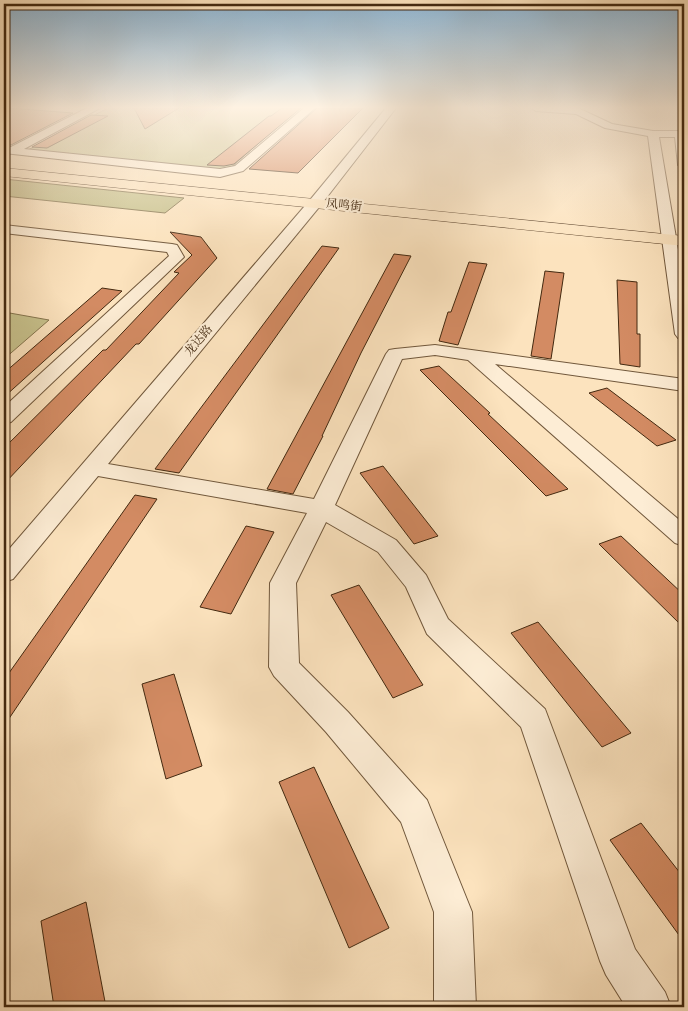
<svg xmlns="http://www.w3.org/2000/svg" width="688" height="1011" font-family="Vollkorn,'Noto Serif SC',serif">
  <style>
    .green { fill: #c7c18c; stroke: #85754e }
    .building { fill: #d38b63; stroke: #432910 }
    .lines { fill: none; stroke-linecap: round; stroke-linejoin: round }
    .minor-casing { stroke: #71583c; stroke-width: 2 }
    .major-casing { stroke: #432910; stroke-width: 1 }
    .minor { fill: #fdedd5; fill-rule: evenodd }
    .major { fill: #fce3be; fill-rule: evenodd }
    .labels { text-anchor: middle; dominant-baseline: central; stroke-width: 4.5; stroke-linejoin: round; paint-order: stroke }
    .far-street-label { font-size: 12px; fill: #432910; stroke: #fdedd5 }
  </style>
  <rect width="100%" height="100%" fill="#fce3be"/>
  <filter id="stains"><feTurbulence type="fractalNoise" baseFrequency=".004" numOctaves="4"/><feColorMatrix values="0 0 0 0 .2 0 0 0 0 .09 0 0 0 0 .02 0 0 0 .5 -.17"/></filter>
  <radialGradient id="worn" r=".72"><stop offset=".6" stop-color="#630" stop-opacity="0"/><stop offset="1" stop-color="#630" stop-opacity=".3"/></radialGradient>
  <g class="green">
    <path d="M108,108h191l-71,62 -202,-19z"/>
    <path d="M4,179l180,19 -19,15 -161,-17z"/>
    <path d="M4,312l45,8 -45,39z"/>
  </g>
  <g class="building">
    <path d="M4,108h5l64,5 -62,32h-7z"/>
    <path d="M134,108h45l-34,21z"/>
    <path d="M282,108h19l-67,56 -10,2 -17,-1 62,-49h2z"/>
    <path d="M317,108h46l-65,65 -49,-4z"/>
    <path d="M91,115l17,1 -61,32 -15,-1z"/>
    <path d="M170,232l31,5 16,21 -78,86h-3l-132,140v-36l99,-98h3l73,-77 -5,-1 18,-17z"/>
    <path d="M322,246l17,2 -160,225 -24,-4z"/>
    <path d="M394,254l17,2 -50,97 -39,83h1l-30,58 -26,-5z"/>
    <path d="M469,262l18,2 -29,81 -19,-4 9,-29h3z"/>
    <path d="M545,271l19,2 -13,86 -20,-3z"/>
    <path d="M617,280l20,2v52h3v33l-20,-3z"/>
    <path d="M102,288l20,3 -118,106v-24z"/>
    <path d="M439,366l51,47 -2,1 80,75 -22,7 -126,-126z"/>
    <path d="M607,388l69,52 -19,6 -68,-53z"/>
    <path d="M383,466l55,70 -24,8 -54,-71z"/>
    <path d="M135,495l22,4 -153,227v-46z"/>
    <path d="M246,526l28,6 -43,82 -31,-7z"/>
    <path d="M621,536l63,59v33l-85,-84z"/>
    <path d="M359,585l64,100 -30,13 -62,-103z"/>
    <path d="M538,622l93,111 -29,14 -91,-114z"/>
    <path d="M174,674l28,92 -36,13 -24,-95z"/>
    <path d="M314,767l75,161 -40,20 -70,-166z"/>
    <path d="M641,823l43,55v64l-74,-102z"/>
    <path d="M86,902l20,105h-52l-13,-86z"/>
  </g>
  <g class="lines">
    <defs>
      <g id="minor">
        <path d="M87,108h13l-76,41 196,20 15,-3 69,-58h11l-72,63 -23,6 -216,-24v-6h7z"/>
        <path d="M386,108h10l-76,98 -212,258 206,35 72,-145 3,-4 6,-1 40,-4 249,34v12l-189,-27 189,160v22l-9,-3 -207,-183 -33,-5 -33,4 -67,146 61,35 30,35 22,44 97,90 90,240 30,43 6,15h-45l-20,-32 -6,-14 -79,-234 -94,-93 -21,-47 -28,-35 -52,-30 -30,61 3,80 49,49 79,88 45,112 4,95h-42v-95l-33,-90 -75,-90 -52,-56 -5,-9 1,-84 37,-70 -209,-37 -85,103 -9,3v-27l306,-355z"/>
        <path d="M531,108h47l34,16 41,7h31v37l-6,-3 -3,-28h-16l25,148v54l-6,-1 -3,-4 -27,-198 -43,-8 -29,-14 -40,-3z"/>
        <path d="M4,225l168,19 5,1 7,12 -173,165 -7,2v-17l165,-151 -2,-4 -163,-19z"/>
      </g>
      <path id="major" d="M4,168l680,68v10l-680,-70z"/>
    </defs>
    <use href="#minor" class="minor-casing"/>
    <use href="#major" class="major-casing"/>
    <use href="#minor" class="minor"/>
    <use href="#major" class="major"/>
  </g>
  <linearGradient id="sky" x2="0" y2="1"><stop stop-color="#8db7d7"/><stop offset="0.43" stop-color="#fef2e2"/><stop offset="1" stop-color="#fef2e2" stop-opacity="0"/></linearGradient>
  <rect width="688" height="250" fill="url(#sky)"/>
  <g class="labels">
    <g class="far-street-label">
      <text transform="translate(344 206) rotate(6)">凤鸣街</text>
      <text transform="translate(199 341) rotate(-50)">龙达路</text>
    </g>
  </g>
  <rect width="688" height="1011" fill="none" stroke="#fce3be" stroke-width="20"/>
  <rect x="5" y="5" width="678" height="1001" fill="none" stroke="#432910" stroke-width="2.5"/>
  <rect x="10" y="10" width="668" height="991" fill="none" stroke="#432910"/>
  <rect width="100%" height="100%" filter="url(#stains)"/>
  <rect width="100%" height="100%" fill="url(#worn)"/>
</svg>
